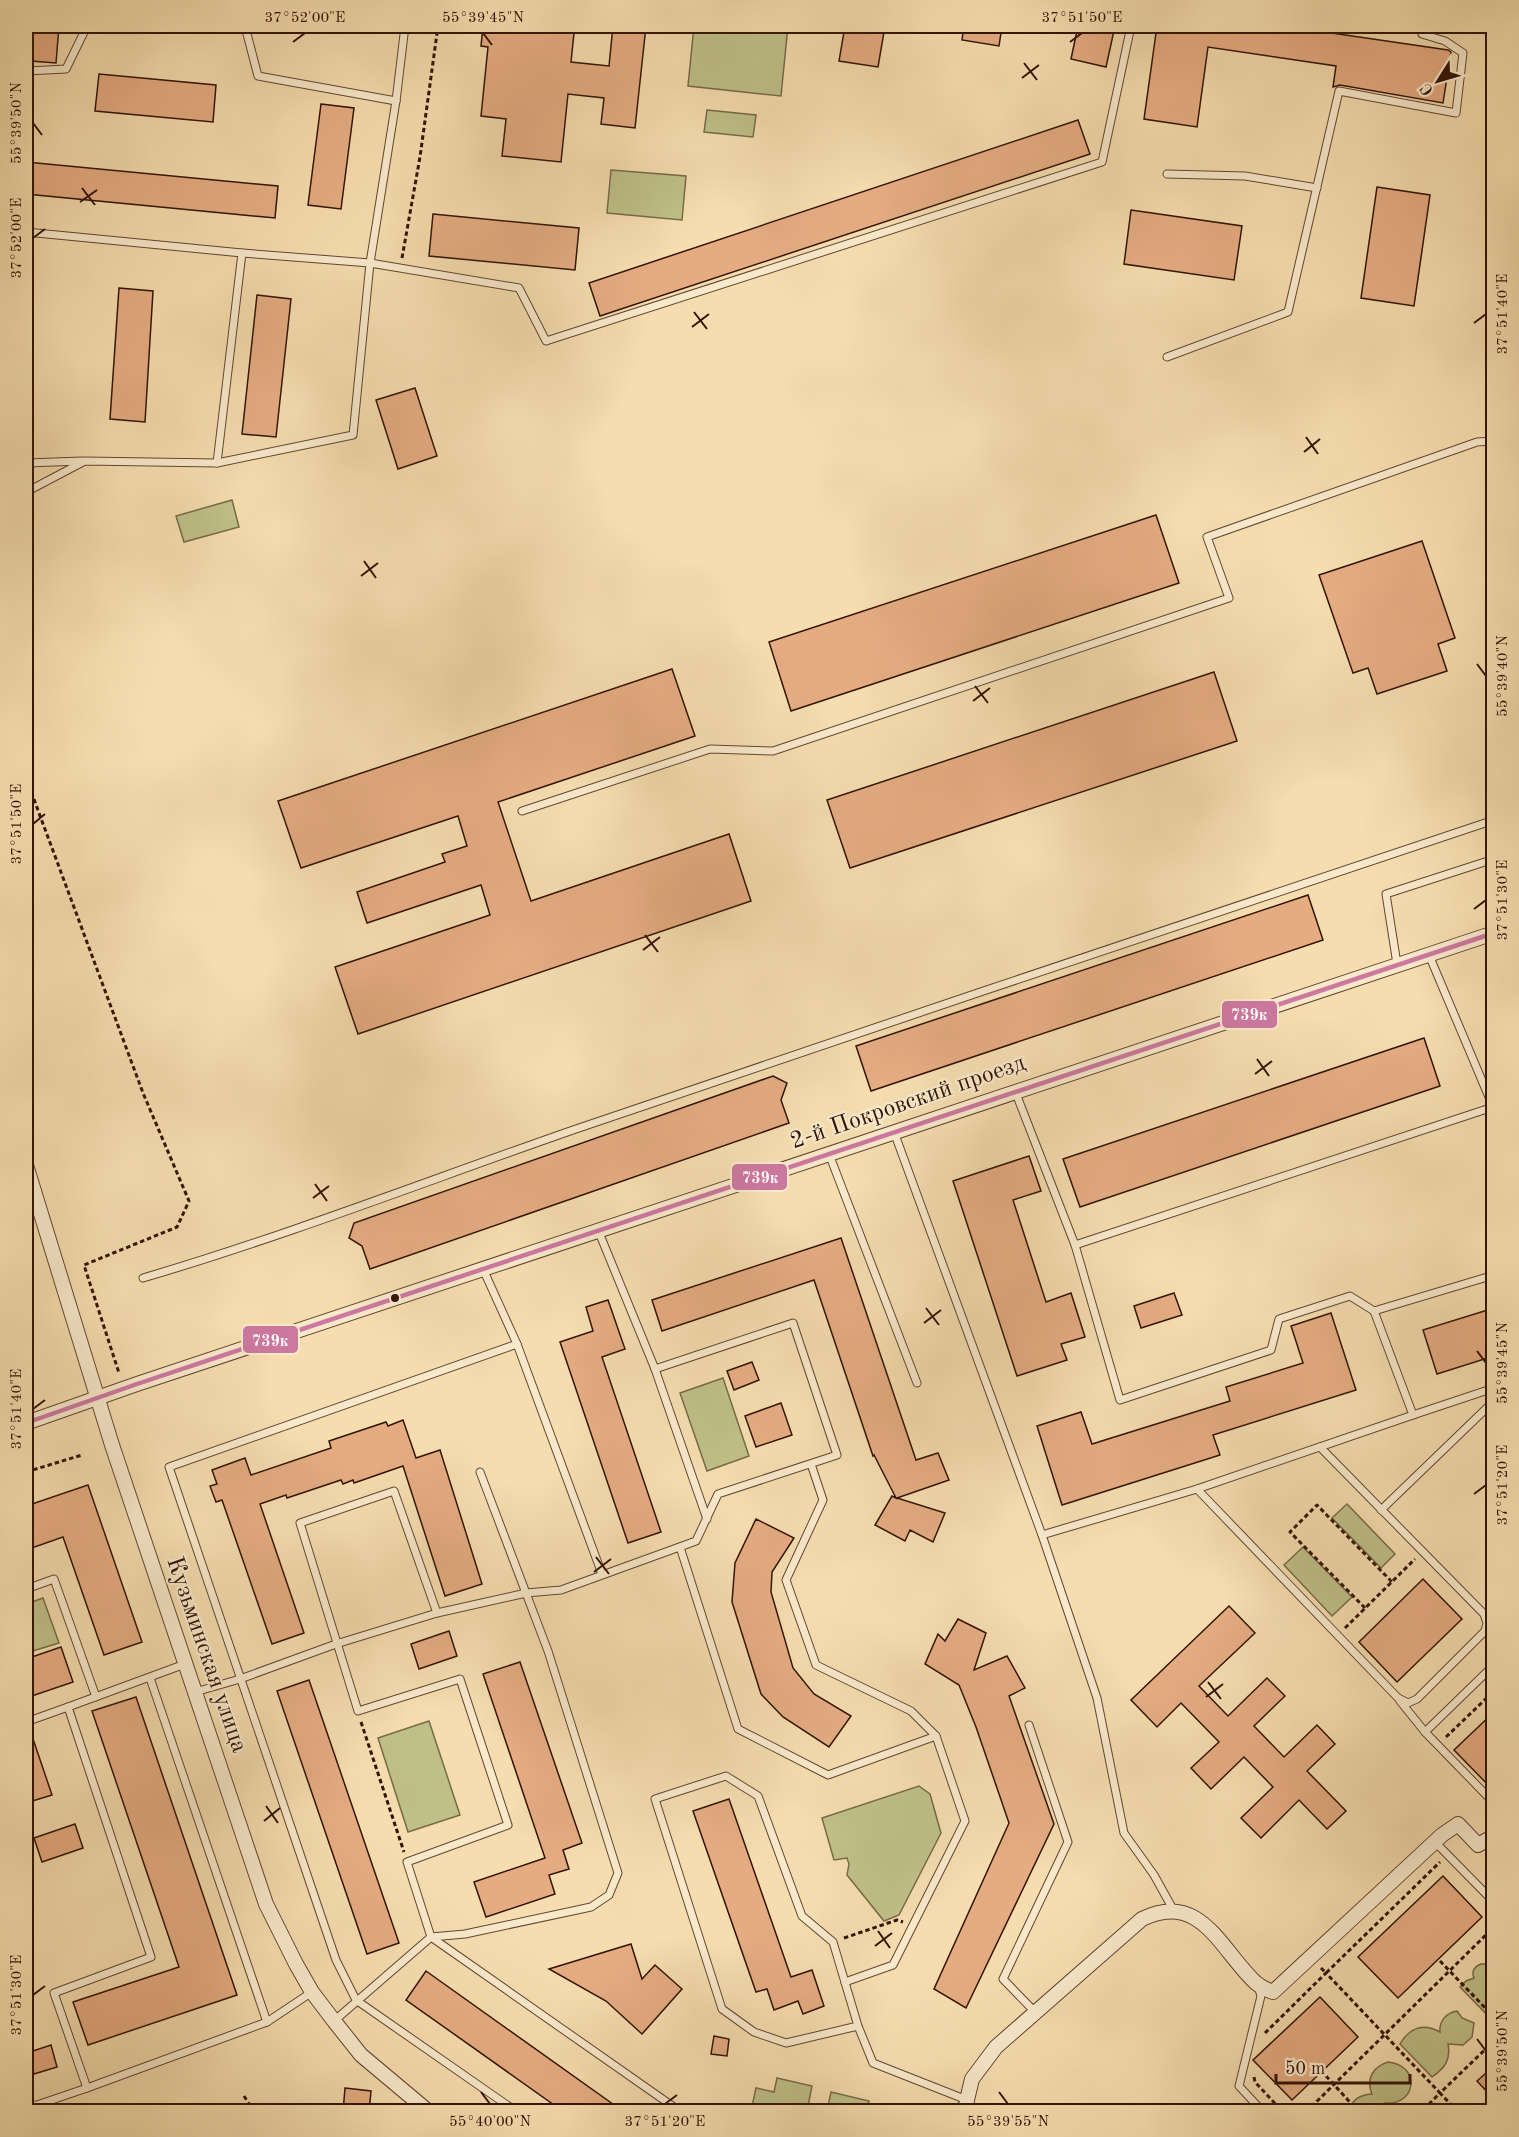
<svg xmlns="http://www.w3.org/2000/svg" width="1519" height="2137" font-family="'Old Standard TT',serif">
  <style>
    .green { fill: #bfc088; stroke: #786a48; stroke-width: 1.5 }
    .building { fill: #e5ac82; stroke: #321407; stroke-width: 1.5 }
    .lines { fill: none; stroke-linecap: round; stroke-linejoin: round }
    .lane-casing { stroke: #634631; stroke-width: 9 }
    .street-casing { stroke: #634631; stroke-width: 16 }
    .path { stroke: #321407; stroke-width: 3; stroke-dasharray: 4.5 3; stroke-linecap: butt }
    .lane { stroke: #f8e9cb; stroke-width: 7 }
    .street { stroke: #f8e9cb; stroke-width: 14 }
    .bus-1-casing { stroke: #f8e9cb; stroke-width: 9 }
    .bus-1 { stroke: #cc789f; stroke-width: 4.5 }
    .ticks { fill: none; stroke: #321407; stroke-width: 2 }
    .bus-dot { fill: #321407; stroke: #f8e9cb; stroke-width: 2 }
    .labels { text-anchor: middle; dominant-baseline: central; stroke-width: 4.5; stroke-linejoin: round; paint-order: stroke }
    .street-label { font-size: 24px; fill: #321407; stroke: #f8e9cb }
    .line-badge { stroke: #f8e9cb; stroke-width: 2 }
    .badge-label { font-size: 16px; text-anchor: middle; font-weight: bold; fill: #fff }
    .neatline { fill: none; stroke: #321407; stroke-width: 2 }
    .ticks-label { font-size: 15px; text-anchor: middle; fill: #321407 }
  </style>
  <rect width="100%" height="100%" fill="#f5ddaf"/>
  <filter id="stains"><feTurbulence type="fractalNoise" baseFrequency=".00333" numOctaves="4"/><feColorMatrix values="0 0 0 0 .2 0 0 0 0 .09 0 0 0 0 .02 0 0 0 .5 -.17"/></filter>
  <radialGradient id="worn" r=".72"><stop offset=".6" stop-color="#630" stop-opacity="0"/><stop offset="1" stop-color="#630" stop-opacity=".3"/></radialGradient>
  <g class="green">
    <path d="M694,26h94l-7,70 -93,-10z"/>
    <path d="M707,110l49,5 -3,22 -49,-5z"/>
    <path d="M611,170l75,6 -4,44 -75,-7z"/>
    <path d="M232,500l7,27 -55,15 -8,-26z"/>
    <path d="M723,1378l26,78 -42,15 -27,-78z"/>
    <path d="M1347,1504l48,50 -14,14 -49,-50z"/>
    <path d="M1303,1547l49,50 -20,19 -48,-51z"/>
    <path d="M43,1598l16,45 -33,10v-49z"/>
    <path d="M429,1721l31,94 -52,17 -30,-94z"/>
    <path d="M919,1786l11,8 11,39 -42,82 -15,6 -37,-46 2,-11 -2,-6 -13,2 -12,-42z"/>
    <path d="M1481,1964h6l5,7 -2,10 3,3v34l-1,2 -32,-33 6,-6 8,-3c-3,-7 1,-12 7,-14z"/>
    <path d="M1457,2011l5,7 12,5 -2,14 -9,8 -15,-1c3,16 -3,24 -16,33l-32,-33c10,-17 24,-21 40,-12 -1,-11 6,-19 17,-21z"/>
    <path d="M1388,2062c33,3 29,44 -3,41l1,8h-37c3,-12 11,-16 23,-17 -6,-14 0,-27 16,-32z"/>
    <path d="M777,2078l35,8 -5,25h-56l5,-23 18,4z"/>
    <path d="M831,2092l38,9 -2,10h-40z"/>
  </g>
  <g class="building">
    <path d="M34,26h25l-3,37 -25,-2z"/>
    <path d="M483,26h22l69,7 -3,29 38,4 4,-40h33l-11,102 -34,-4 3,-26 -36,-4 -7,68 -59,-6 4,-37 -25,-3 7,-69 -7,-1z"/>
    <path d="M845,26h40l-7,41 -39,-6z"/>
    <path d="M964,26h38l-3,20 -37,-6z"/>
    <path d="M1078,26h37l-9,41 -35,-8z"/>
    <path d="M1157,26h127l164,24 3,2 -8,51 -103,-18 -7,2 3,-21 -128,-19 -11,80 -53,-8z"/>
    <path d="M99,74l117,11 -3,37 -118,-11z"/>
    <path d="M321,104l33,4 -13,101 -33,-4z"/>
    <path d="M1078,120l12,34 -490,162 -11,-33z"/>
    <path d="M26,162l252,24 -3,32 -249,-24z"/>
    <path d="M1377,187l53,8 -16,111 -53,-8z"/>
    <path d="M1131,210l111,16 -8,54 -110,-16z"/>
    <path d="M433,214l146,14 -4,42 -146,-14z"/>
    <path d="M119,288l34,3 -8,131 -35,-3z"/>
    <path d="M257,295l34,4 -15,138 -34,-3z"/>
    <path d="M415,388l22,68 -39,13 -22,-69z"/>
    <path d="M1156,515l23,68 -388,128 -22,-69z"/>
    <path d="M1422,541l33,97 -17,6 9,27 -70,23 -9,-26 -15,5 -34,-98z"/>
    <path d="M672,669l23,67 -197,66 33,99 198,-67 22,67 -393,133 -23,-67 155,-52 -9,-30 -114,38 -10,-31 88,-30 -3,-8 25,-8 -9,-30 -157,52 -23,-67z"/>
    <path d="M1214,672l23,69 -387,127 -23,-68z"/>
    <path d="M1308,895l15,45 -452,151 -15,-45z"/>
    <path d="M1424,1038l16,48 -360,121 -17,-48z"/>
    <path d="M773,1076l14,7 -6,17 8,23 -419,146 -8,-23 -13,-8 5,-15z"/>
    <path d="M1029,1156l12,35 -28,9 33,102 25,-9 14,44 -24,7 6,16 -50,16 -64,-195z"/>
    <path d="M841,1238l75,222 22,-7 11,27 -52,18 48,15 -12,29 -23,-12 -5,11 -30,-16 17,-29 4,2 -22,-43 -1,1 -59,-176 -152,51 -10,-31z"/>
    <path d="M1174,1293l8,22 -41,13 -7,-22z"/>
    <path d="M608,1300l17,49 -23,8 59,175 -33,11 -68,-201 33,-11 -7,-24z"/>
    <path d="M1494,1308v48l-57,18 -14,-44z"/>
    <path d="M1331,1313l25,77 -143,45 7,20 -158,50 -25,-79 44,-14 11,32 138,-43 -4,-14 77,-24 -12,-37z"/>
    <path d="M752,1362l7,18 -25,10 -7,-19z"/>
    <path d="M781,1403l11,32 -36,12 -11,-31z"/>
    <path d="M403,1420l13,38 24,-8 42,134 -37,12 -42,-130 -49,17 -1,-3 -10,4 -2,-4 -54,18 -1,-3 -26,9 44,129 -32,11 -50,-144 -6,2 -6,-16 7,-2 -5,-14 33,-12 6,17 80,-27 -2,-7 57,-19 2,4z"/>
    <path d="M88,1485l54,157 -38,13 -41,-118 -37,13v-44z"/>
    <path d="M756,1519l38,19 -22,34 -1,20 22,76 21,26 37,22 -22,31 -46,-30 -22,-23 -29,-92 3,-39z"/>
    <path d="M1423,1579l39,40 -65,63 -38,-40z"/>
    <path d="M1229,1606l26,27 -56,53 29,30 39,-38 18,18 -31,30 30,31 33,-32 18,19 -28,27 39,40 -19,18 -28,-29 -38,38 -20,-20 32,-31 -29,-30 -33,32 -20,-21 28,-26 -38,-39 -24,24 -26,-27z"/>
    <path d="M958,1619l28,14 -12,37 33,-14 18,32 -16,8 45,128 -88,184 -32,-19 75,-166 -33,-96 -17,-42 -34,-21 13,-30 7,7z"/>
    <path d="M449,1631l8,25 -38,13 -8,-25z"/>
    <path d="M61,1647l12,35 -47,16v-39z"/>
    <path d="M520,1662l62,181 -19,7 6,19 -20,6 6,19 -69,23 -12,-35 71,-24 -62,-184z"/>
    <path d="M309,1680l90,263 -32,11 -90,-263z"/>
    <path d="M136,1697l101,298 -149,50 -15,-43 106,-35 -87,-256z"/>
    <path d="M1494,1712v79l-40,-41z"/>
    <path d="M29,1727l23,68 -26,8v-75z"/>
    <path d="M729,1799l62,178 21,-7 12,36 -21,8 -5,-13 -24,9 -7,-21 -11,3 -63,-181z"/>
    <path d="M75,1824l8,24 -41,14 -8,-24z"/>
    <path d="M1443,1876l39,41 -84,81 -40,-41z"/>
    <path d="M631,1944l11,35 13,-14 27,24 -40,45 -36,-33 -57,-32z"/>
    <path d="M426,1971l198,141h-60l-158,-112z"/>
    <path d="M1320,1997l38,40 -66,63 -39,-40z"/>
    <path d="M714,2036l15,3 -2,17 -16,-2z"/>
    <path d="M51,2045l6,22 -23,7 -7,-21z"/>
    <path d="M1494,2066v33l-17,-18z"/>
    <path d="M345,2088l26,3 -2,21h-26z"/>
  </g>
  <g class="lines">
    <defs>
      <g id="lane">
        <path d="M207,26l39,4 12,46 138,25"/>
        <path d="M26,71l40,-2 21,-43"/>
        <path d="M1167,174l78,2 72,12"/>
        <path d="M26,232l216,21 128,10 26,-162 9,-75"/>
        <path d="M1167,357l121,-45 51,-221 117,22 7,-60 -18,-12 -23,-7v-8"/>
        <path d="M26,463l56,-2"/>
        <path d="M217,463l136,-28 17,-172 149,25 27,53 556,-179 29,-136"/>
        <path d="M26,492l59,-31 132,2 25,-210"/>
        <path d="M522,811l188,-62 63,2 456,-153 -22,-61 270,-95 17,-1"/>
        <path d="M1429,955l65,154"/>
        <path d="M1397,964l-11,-70 108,-35"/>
        <path d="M1015,1091l60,154 45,155 151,-50 8,-31 71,-23 24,15 39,104 -216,74 -155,46"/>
        <path d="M894,1132l148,403 55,163 27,135 30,42 20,36"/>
        <path d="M829,1154l88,229"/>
        <path d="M598,1230l57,139 52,150"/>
        <path d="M1075,1245l418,-138"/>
        <path d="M483,1269l34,75 -348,123 167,493 20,40 161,112"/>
        <path d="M143,1278c146,-43 289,-99 433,-149 306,-104 611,-207 918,-309"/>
        <path d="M1374,1311l120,-36"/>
        <path d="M517,1344l85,230"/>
        <path d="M1413,1415l81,-27"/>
        <path d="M811,1464l12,36 -37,80 30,85 95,46 25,25"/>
        <path d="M1197,1489l201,209 10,5 9,-4 68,-68 2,-8 -3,-9 -164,-167"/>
        <path d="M1381,1510l113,-109"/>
        <path d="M680,1547l58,182 90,46 108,-39 29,85 -72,144 -48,17"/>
        <path d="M26,1589l28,-10 42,118"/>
        <path d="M437,1613l-43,-122 -94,32 58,188 102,-32 48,146 -101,37 24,75 250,175"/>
        <path d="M185,1664l-117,43 83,250 -97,36 33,95 180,-66 45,-30"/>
        <path d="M150,1678l117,344"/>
        <path d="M195,1692l45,-13 96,-35 101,-31 89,-20 35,-3 135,-49 22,-47 119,-39 -44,-132 -138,46"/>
        <path d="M1400,1701l25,31 69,71"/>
        <path d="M26,1722l42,-15"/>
        <path d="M1029,1725l39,117 -65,137 32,33"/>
        <path d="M1425,1732l69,-67"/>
        <path d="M1435,1842l59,60"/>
        <path d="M1258,1986l3,10 -22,90 24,26"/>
        <path d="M334,2021l97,-84 34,-3 126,-27 18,-12 9,-22 -70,-222 -68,-179"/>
        <path d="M858,2026l-72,17 -32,-11 -32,-23 -67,-210 71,-23 32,20 44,120 31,26 25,84 15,37 94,37 -12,12"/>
        <path d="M26,2105h11l50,-17"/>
      </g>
      <g id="street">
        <path d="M26,1165l86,280 154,459 30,60 16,28 22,29 27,34 68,57"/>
        <path d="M26,1423l111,-39 1357,-451"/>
        <path d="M966,2112l1,-12 5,-21 24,-32 146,-128c59,-29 79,32 114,64 5,4 11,7 17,9l169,-157 16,-11 20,21 16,-9"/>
      </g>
    </defs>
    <use href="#lane" class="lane-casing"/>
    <use href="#street" class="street-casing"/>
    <g class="path">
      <path d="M402,258l18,-101 18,-131"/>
      <path d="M26,778l117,315 46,108 -12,26 -93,38 35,108"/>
      <path d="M26,1472l56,-17"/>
      <path d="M1365,1608l-75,-76 27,-27 75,77"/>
      <path d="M1345,1628l70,-69"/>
      <path d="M361,1722l43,130"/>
      <path d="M1446,1737l48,-46"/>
      <path d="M844,1938l53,-18 6,2"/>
      <path d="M1440,1961l54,56"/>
      <path d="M1321,1968l5,5 114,-111"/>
      <path d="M1265,2033l61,-60 114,120 -19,19"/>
      <path d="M1326,2076l33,36"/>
      <path d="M1254,2077l1,5 28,30"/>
      <path d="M244,2096l10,16"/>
      <path d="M259,2112l5,-4"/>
      <path d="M1306,2112l188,-185"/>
      <path d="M1458,2112l-18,-19 54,-52"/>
    </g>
    <use href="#lane" class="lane"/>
    <use href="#street" class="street"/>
    <defs>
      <path id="bus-1" d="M26,1423l111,-39 1357,-451"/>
    </defs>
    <use href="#bus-1" class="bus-1-casing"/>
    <use href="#bus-1" class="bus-1"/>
  </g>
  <path class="ticks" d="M483,33l9,12M293,42l12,-9M1070,42l12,-9M1024,63l13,17M1022,78l17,-13M33,123l9,12M82,188l13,17M80,202l17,-12M33,238l12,-9M694,312l13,17M1474,323l12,-9M692,327l17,-13M1306,437l12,17M1304,452l16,-13M364,561l12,17M361,576l17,-13M1477,664l9,12M975,686l13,17M973,701l17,-13M33,824l12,-10M1474,909l12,-9M645,935l13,17M643,950l17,-13M1257,1059l12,17M1255,1074l17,-13M315,1184l12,17M313,1198l16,-12M926,1308l13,17M924,1323l17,-13M1477,1351l9,12M33,1409l12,-9M1474,1494l12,-9M596,1557l13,17M594,1572l17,-13M1208,1682l13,17M1206,1697l17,-13M266,1806l12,17M264,1821l16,-13M878,1931l12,17M875,1946l17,-13M33,1995l12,-9M1477,2039l9,12M481,2092l9,12M999,2092l9,12M665,2104l12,-9"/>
  <circle class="bus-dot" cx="395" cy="1298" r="5"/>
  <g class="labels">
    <g class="street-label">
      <text transform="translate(908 1103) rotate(-19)">2-й Покровский проезд</text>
      <text transform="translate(206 1655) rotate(71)">Кузьминская улица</text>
    </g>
  </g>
  <g class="line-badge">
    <rect x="1221" y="1000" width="57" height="29" rx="6" fill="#cc789f"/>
    <rect x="731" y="1163" width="57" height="28" rx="6" fill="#cc789f"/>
    <rect x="242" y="1325" width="57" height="29" rx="6" fill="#cc789f"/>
  </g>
  <g class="badge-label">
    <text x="1249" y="1020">739к</text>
    <text x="760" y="1183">739к</text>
    <text x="270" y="1346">739к</text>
  </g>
  <rect width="1519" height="2137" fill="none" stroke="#f5ddaf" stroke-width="66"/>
  <g transform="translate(1438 81) rotate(233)" stroke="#f8e9cb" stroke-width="4.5" paint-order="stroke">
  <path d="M0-4.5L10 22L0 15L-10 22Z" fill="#321407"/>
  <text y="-9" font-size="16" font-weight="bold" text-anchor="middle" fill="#321407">С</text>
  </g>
  <path d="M1276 2074v9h134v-9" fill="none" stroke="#321407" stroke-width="3"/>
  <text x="1285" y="2074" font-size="18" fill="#321407" stroke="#f8e9cb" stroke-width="4.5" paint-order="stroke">50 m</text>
  <rect x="33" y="33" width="1453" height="2071" class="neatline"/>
  <g class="ticks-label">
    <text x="305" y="22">37°52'00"E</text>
    <text x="483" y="22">55°39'45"N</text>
    <text x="1082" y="22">37°51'50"E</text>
    <text transform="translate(16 123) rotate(-90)" y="5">55°39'50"N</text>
    <text transform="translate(16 238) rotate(-90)" y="5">37°52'00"E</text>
    <text transform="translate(1502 314) rotate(-90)" y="5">37°51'40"E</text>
    <text transform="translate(1502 676) rotate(-90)" y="5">55°39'40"N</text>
    <text transform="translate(16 824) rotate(-90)" y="5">37°51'50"E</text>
    <text transform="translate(1502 900) rotate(-90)" y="5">37°51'30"E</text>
    <text transform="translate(1502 1363) rotate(-90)" y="5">55°39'45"N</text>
    <text transform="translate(16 1409) rotate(-90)" y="5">37°51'40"E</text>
    <text transform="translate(1502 1485) rotate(-90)" y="5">37°51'20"E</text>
    <text transform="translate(16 1995) rotate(-90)" y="5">37°51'30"E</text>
    <text transform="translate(1502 2051) rotate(-90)" y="5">55°39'50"N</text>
    <text x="490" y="2126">55°40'00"N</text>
    <text x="665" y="2126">37°51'20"E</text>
    <text x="1008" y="2126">55°39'55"N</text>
  </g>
  <rect width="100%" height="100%" filter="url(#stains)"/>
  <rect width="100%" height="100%" fill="url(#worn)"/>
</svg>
